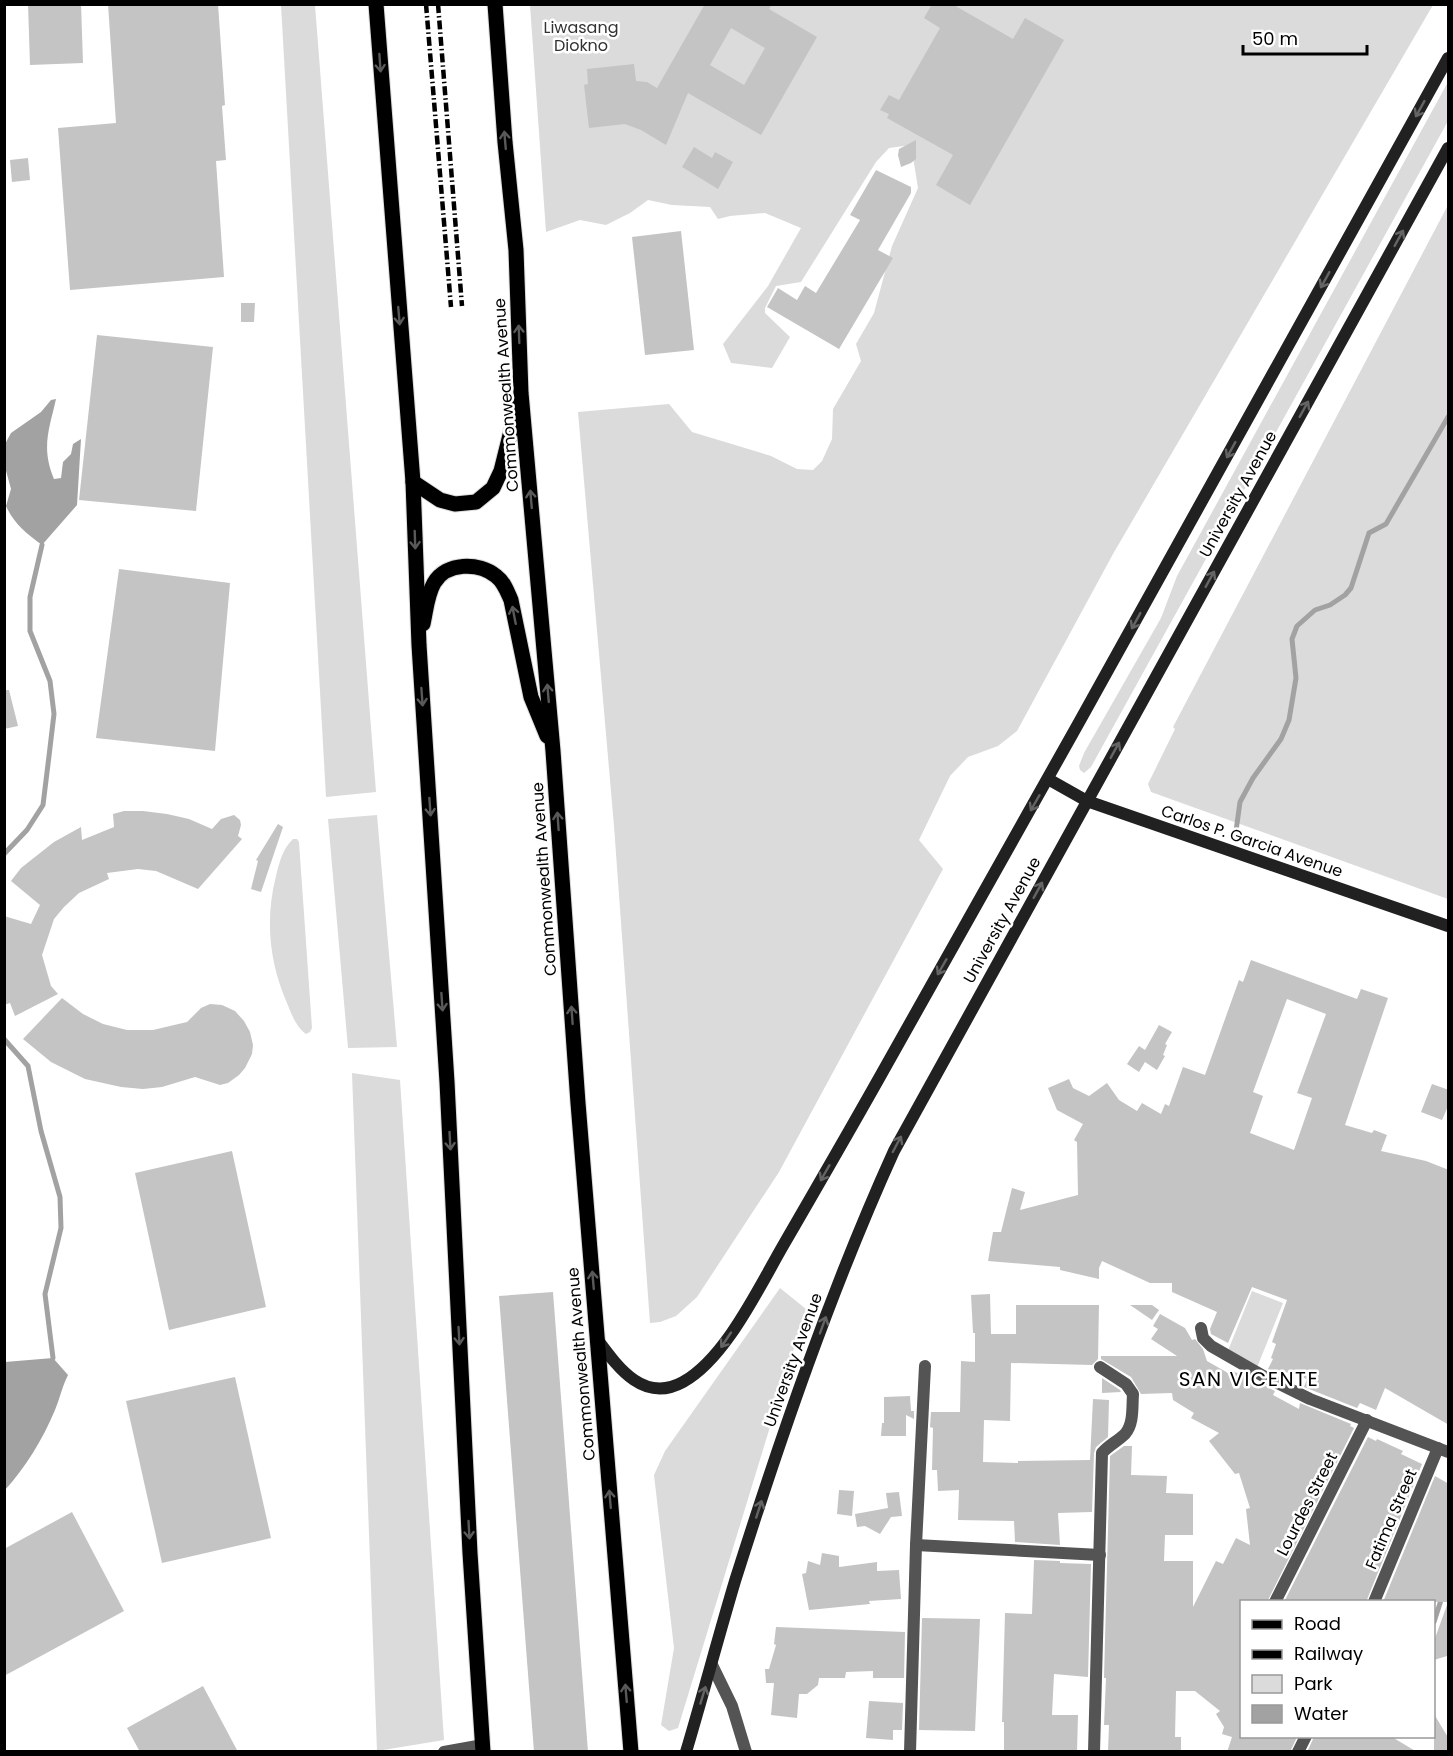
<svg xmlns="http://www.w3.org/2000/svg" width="1453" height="1756" font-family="Poppins,sans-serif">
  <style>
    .green { fill: #dbdbdb }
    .water { fill: #a2a2a2 }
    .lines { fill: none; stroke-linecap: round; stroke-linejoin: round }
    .stream { stroke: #a2a2a2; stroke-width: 5 }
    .building { fill: #c4c4c4; fill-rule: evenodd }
    .primary-casing { stroke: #dbdbdb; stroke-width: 17 }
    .street { stroke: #545454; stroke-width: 12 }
    .secondary { stroke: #212121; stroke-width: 12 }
    .primary { stroke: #000; stroke-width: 15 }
    .rail { stroke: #000; stroke-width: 4.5; stroke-dasharray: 9 3 1.5 3; stroke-linecap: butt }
    .oneway { stroke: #595959 }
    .oneway2 { stroke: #646464 }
    .labels { text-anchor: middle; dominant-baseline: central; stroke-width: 5; stroke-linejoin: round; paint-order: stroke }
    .park-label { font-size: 16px; fill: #323232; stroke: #fff }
    .street-label { font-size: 16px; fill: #000; stroke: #fff }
    .quarter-label { font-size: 20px; letter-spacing: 1.5px; fill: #000; stroke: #fff }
  </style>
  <rect width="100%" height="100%" fill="#fff"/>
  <g class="green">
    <path d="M281,5h34l61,787 -50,5z"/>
    <path d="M530,5h903l-320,549 -96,177 -19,15 -30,11 -18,19 -31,64 24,29 -164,303 -82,125 -21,19 -16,6 -10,1 -36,-497 -36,-414 91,-8 23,28 79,24 26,13 16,1 9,-9 10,-22 1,-30 28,-48 -5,-17 18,-31 18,-67 26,-58 -7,-43 -22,3 -13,14 -75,120 -25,4 -11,22v5l25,24 -18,31 -41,-5 -8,-19 45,-58 33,-58 -36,-15 -35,3 -12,3 -8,-12 -38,-2 -24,-5 -18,13 -24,12 -26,-5 -34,12z"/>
    <path d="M1448,82v39l-357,646 -7,6 -4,-3 -1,-4 5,-13 77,-135 16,-42z"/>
    <path d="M1448,205v694l-297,-107 -3,-8 27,-55 -2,-2z"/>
    <path d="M377,815l20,232 -49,1 -20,-229z"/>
    <path d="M293,839h4l2,3 13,186 -2,4 -4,2c-10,-7 -15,-21 -19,-31 -18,-41 -22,-84 -11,-127 3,-13 7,-28 17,-37z"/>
    <path d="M352,1073l48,7 44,660 -67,11z"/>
    <path d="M780,1288l26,21 -128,419 -9,3 -8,-6 13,-77 -20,-173 11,-24z"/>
    <path d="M1252,1291l31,12 -27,67 -31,-12z"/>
  </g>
  <g class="water">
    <path d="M56,399c-7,31 -15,49 -2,80l7,-1 2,-16 8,-8 2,-10 8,-5 -4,66 -35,40c-15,-11 -28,-21 -36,-39l5,-17 -6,-22v-23l6,-11 30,-21 10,-12z"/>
    <path d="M53,1358l15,17c-6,12 -8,23 -13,35 -12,29 -30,58 -50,80v-128z"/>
  </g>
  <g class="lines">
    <g class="stream">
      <path d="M1236,831l4,-29 13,-24 28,-39 8,-19 7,-42 -4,-39 5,-13 18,-16 15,-5 15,-10 6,-7 18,-55 17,-9 62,-107"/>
      <path d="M4,854l23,-24 16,-25 6,-49 5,-42 -4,-33 -20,-50v-34l12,-52"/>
      <path d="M4,1039l24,27 13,65 19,66 1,31 -16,66 8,64"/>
      <path d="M1434,1622l8,-25"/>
    </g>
  </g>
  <g class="building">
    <path d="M28,4h53l2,59 -53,2z"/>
    <path d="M108,4h110l7,101 -3,1 4,54 -10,1 8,116 -154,13 -12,-162 58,-5z"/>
    <path d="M705,4h67l-3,5 48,28 -56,98 -73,-42 -22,52 -25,-15 -16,-6 -36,4 -5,-43 4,-1 -1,-15 47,-5 2,17 11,1 10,6zM731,28l34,20 -21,37 -34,-20z"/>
    <path d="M932,4h20l61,35 12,-21 39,22 -94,165 -34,-20 17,-30 -66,-37 2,-4 -9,-4 9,-15 10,5 41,-72 -16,-10z"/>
    <path d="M916,140v19l-5,4 -10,4 -3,-12 1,-6z"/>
    <path d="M694,147l18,11 3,-6 18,10 -15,27 -36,-22z"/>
    <path d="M28,158l2,22 -18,2 -2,-22z"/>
    <path d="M876,170l35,17v6l-33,57 15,8 -54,91 -72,-42 11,-19 19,12 8,-14 11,7 44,-73 -10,-5z"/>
    <path d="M681,231l13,119 -49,5 -13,-118z"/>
    <path d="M241,303h14l-1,19h-13z"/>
    <path d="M97,335l116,12 -17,164 -117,-11z"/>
    <path d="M119,569l111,14 -15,168 -119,-13z"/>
    <path d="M4,690h5l9,36 -14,3z"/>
    <path d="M124,811h19l24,3 22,5 23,10 9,-10 13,-4 6,5 1,5 -3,11 4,3 -44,50 -42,-18 -18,-2 -31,4 2,6 -30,14 -15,14 -10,12 -12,36 9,31 7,8 -43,22 -5,-13 -6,2v-89l27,8 9,-19 -29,-24 10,-13 33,-26 27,-15 1,13 32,-13 -1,-13z"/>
    <path d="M278,824l5,3 -22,65 -10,-3 7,-28 -2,-1z"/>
    <path d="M1251,960l106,39 4,-10 27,9 -43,127 27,8 2,-3 13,5 -6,16 45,10 23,9v255l-64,-37 -9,22 -16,-7 -3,5 -53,-21 3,-8 -22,-7 -2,5 -15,-8 5,-10 -2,-1 5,-14 -4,-2 15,-42 -35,-13 -24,56 -17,-9 -1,-5 7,-17 -45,-20v-9h-22l-48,-22 -3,7v11l-39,-9v-3l-72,-6 5,-29h8l11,-44 13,4 -5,18 58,-15 -1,-53 -3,-2 9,-16 -26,-14 -9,-22 21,-9 4,9 16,8 18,-13 12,17 18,11 5,-8 19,11 4,-10 4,2 14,-39 22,8 34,-95 4,2zM1287,999l39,15 -29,79 15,5 -18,52 -44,-17 13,-37 -10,-4z"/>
    <path d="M62,998l21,16 20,10 24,6h26l34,-8 14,-14 9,-4 12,1 13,6 9,10 6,11 3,13 -1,9 -7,14 -6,7 -11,8 -8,2 -25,-8 -33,10 -19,2 -22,-2 -36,-8 -34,-17 -28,-23z"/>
    <path d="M1159,1025l13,7 -7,12 2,1 -4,10 2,1 -8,14 -12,-8 -6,10 -12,-8 12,-18 6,4z"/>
    <path d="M1432,1084l17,6v14l-7,16 -21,-8z"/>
    <path d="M232,1151l34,156 -97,23 -34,-157z"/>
    <path d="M553,1292l35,460h-54l-35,-456z"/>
    <path d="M990,1294l1,40h25v-29h83l-1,54 -6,6 -81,-2 -1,58 -26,-1 -1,42 35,1v-2l72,-1 3,-61 16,1 -1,37 -12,10 -2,6 -2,59 -34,1 2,32 -45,-3 -1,-21 -56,-1 1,-30 -21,1 -1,-21h-5l1,-42 -3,-1 1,-15h29l1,-51 14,1v-29h-2l-2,-38z"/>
    <path d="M1130,1305h22l7,5 -7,10z"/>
    <path d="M1160,1314l25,14 7,12 3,-1 8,10 4,12 21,12 2,-3 22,9 23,12 -2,4 26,14 1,-6 51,21 -1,2 4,2 -87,174h-25v135h55l-7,15h-63l5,-15 -10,-3 2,-7 -8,-13 4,-3 -25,-20h-19l-1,46h6v14l-73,1 1,-27h-5l2,-47h-2l6,-222 14,-10h8l-1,29 36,1 -1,17 27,1v41h-28l-1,26h29v46l23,-46 7,3 13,-26 14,7 -4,-36 4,-1 -11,-35 -4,1 -26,-33 10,-8 -28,-15 3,-5 -21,-13 -1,-7 -31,1 -10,-17 -30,-18v-3h76l-26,-17 7,-10 -5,-3z"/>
    <path d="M235,1377l36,161 -109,25 -36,-162z"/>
    <path d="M1102,1378l18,12 1,2 -19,1z"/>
    <path d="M910,1396l1,15h3v8l-8,-4v21h-25l1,-13h2v-26z"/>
    <path d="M1368,1437l8,4 1,-2 26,12 -2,3 21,10 -56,138h-82z"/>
    <path d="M1435,1476l14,8v118h-66z"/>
    <path d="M839,1490l15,1 -2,25 -15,-2z"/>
    <path d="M899,1492l3,24 -11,1 -11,17 -15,-8 -8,1 -2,-13 33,-6 -2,-15z"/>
    <path d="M72,1512l52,99 -120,65v-127z"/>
    <path d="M822,1553l17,3v11l38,-5v9l22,-1 2,29 -32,2 1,3 -61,6 -7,-36 4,-1 2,-12 12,4z"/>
    <path d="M1034,1560l26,1v2l31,1 -3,113 -34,-3 -2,41h26l-1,37h-73v-30h-2l3,-109 27,1z"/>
    <path d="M1447,1605l2,46 -2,5 -13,4v-19z"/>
    <path d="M922,1618l58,1 -5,112 -56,-1z"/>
    <path d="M776,1627l129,5 -1,46h-31v-7l-27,1 -1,6h-26l-1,7 -11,9h-8l-2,24 -26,-3 3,-32h-8l-1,-14h4l7,-24 -2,-1z"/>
    <path d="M203,1686l35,66h-98l-13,-24z"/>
    <path d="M869,1701l34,2 -1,27h-9v10l-27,-2z"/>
    <path d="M1434,1714l15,25v13h-15z"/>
    <path d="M1314,1737h78l25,15h-110z"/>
  </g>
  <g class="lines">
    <defs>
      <g id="primary">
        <path d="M376,4l37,478 6,163 28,437 23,471 13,199"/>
        <path d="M495,4l10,138 11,108 5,143 32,358 25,352 53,649"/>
        <path d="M413,482l27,18 15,4 21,-2 17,-14 8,-17 17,-68"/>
        <path d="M423,624c3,-13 4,-29 11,-41 12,-21 45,-21 62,-7 8,6 11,15 15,24l20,97 16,39"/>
      </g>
    </defs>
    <use href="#primary" class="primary-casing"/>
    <g class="street">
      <path d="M1201,1328l2,10 8,8 54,31 45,22 138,53"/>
      <path d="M916,1545l184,10"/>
      <path d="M1275,1602l92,-182"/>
      <path d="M1374,1602l64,-154"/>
      <path d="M712,1665l20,41 14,46"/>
      <path d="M444,1752l39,-7"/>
      <path d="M910,1752l6,-207 9,-179"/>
      <path d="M1094,1752l8,-299c7,-8 16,-12 23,-19 9,-10 7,-27 8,-40l-7,-10 -26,-17"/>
      <path d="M1298,1752l8,-16"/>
    </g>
    <g class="secondary">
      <path d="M1048,779l39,22 361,125"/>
      <path d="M597,1339c20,27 46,65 86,43 43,-24 76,-95 101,-138 33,-57 66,-114 98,-171 191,-337 378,-677 566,-1015"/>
      <path d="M686,1752c17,-57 32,-114 49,-171 46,-145 96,-291 159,-430l554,-1003"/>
    </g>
    <use href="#primary" class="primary"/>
    <g class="rail">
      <path d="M426,4l25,303"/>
      <path d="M438,4l24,302"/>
    </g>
  </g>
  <defs><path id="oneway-shaft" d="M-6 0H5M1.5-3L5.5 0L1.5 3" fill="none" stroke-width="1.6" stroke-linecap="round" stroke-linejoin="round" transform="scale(1.5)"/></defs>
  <g class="oneway">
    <use href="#oneway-shaft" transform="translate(380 63) rotate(86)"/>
    <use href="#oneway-shaft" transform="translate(505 140) rotate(-95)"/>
    <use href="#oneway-shaft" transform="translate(399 316) rotate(85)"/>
    <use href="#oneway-shaft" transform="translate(519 334) rotate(-92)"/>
    <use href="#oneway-shaft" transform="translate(531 499) rotate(-95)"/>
    <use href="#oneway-shaft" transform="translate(415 540) rotate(88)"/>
    <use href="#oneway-shaft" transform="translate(514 615) rotate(-101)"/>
    <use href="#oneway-shaft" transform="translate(548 693) rotate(-95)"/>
    <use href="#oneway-shaft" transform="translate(422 697) rotate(86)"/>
    <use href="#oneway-shaft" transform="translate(430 807) rotate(86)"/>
    <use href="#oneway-shaft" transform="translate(558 821) rotate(-94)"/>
    <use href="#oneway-shaft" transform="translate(442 1002) rotate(86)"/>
    <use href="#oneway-shaft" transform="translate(572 1015) rotate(-94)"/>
    <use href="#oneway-shaft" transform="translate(450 1141) rotate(87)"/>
    <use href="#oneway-shaft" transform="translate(593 1280) rotate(-95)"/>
    <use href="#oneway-shaft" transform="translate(459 1336) rotate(87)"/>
    <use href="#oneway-shaft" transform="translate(610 1499) rotate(-95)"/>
    <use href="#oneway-shaft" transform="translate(469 1530) rotate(87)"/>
    <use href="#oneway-shaft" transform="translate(626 1693) rotate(-95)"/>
  </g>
  <g class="oneway2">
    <use href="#oneway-shaft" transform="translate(1420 109) rotate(119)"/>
    <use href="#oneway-shaft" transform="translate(1399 238) rotate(-61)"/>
    <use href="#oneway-shaft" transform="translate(1325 280) rotate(119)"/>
    <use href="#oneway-shaft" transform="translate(1304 409) rotate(-61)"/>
    <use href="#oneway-shaft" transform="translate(1231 450) rotate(119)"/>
    <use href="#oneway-shaft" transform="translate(1210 579) rotate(-61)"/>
    <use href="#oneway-shaft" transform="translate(1136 621) rotate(119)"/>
    <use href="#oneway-shaft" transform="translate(1115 750) rotate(-61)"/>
    <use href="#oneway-shaft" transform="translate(1035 803) rotate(120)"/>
    <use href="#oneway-shaft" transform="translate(1038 890) rotate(-61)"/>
    <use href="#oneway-shaft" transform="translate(942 967) rotate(120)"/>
    <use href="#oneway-shaft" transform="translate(897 1144) rotate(-62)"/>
    <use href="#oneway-shaft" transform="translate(825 1173) rotate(120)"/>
    <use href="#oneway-shaft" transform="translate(823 1325) rotate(-70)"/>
    <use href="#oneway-shaft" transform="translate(726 1340) rotate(124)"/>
    <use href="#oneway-shaft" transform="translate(759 1509) rotate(-72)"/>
    <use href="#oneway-shaft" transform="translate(703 1695) rotate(-73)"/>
  </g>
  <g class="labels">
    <g class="park-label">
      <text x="581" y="27">Liwasang<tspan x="581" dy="18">Diokno</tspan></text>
    </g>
    <g class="street-label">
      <text transform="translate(506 395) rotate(-94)">Commonwealth Avenue</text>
      <text transform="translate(1238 494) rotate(-61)">University Avenue</text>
      <text transform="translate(1252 841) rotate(19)">Carlos P. Garcia Avenue</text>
      <text transform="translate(544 879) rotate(-94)">Commonwealth Avenue</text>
      <text transform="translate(1002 920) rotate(-61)">University Avenue</text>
      <text transform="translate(793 1360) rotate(-70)">University Avenue</text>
      <text transform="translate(581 1364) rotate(-95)">Commonwealth Avenue</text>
      <text transform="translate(1307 1504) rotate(-63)">Lourdes Street</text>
      <text transform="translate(1391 1519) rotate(-67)">Fatima Street</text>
    </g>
    <g class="quarter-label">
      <text x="1249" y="1379">SAN VICENTE</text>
    </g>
  </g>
  <rect width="1453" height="1756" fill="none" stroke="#000000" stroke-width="12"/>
  <rect x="1240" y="1600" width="195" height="138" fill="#ffffff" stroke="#999999" stroke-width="1.5"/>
  <rect x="1252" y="1620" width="30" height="9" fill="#000000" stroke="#999999" stroke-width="1.5"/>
  <text x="1294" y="1630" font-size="18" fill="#000000">Road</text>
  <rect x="1252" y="1650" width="30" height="9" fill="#000000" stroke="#999999" stroke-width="1.5"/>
  <text x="1294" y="1660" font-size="18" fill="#000000">Railway</text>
  <rect x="1252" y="1675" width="30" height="18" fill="#dbdbdb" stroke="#999999" stroke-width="1.5"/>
  <text x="1294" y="1690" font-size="18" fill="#000000">Park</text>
  <rect x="1252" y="1705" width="30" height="18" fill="#a2a2a2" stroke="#999999" stroke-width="1.5"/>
  <text x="1294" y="1720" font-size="18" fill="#000000">Water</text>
  <path d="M1243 45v9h124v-9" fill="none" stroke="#000000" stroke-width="3"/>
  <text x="1252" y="45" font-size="18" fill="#000000" stroke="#ffffff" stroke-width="4.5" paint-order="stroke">50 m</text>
</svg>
